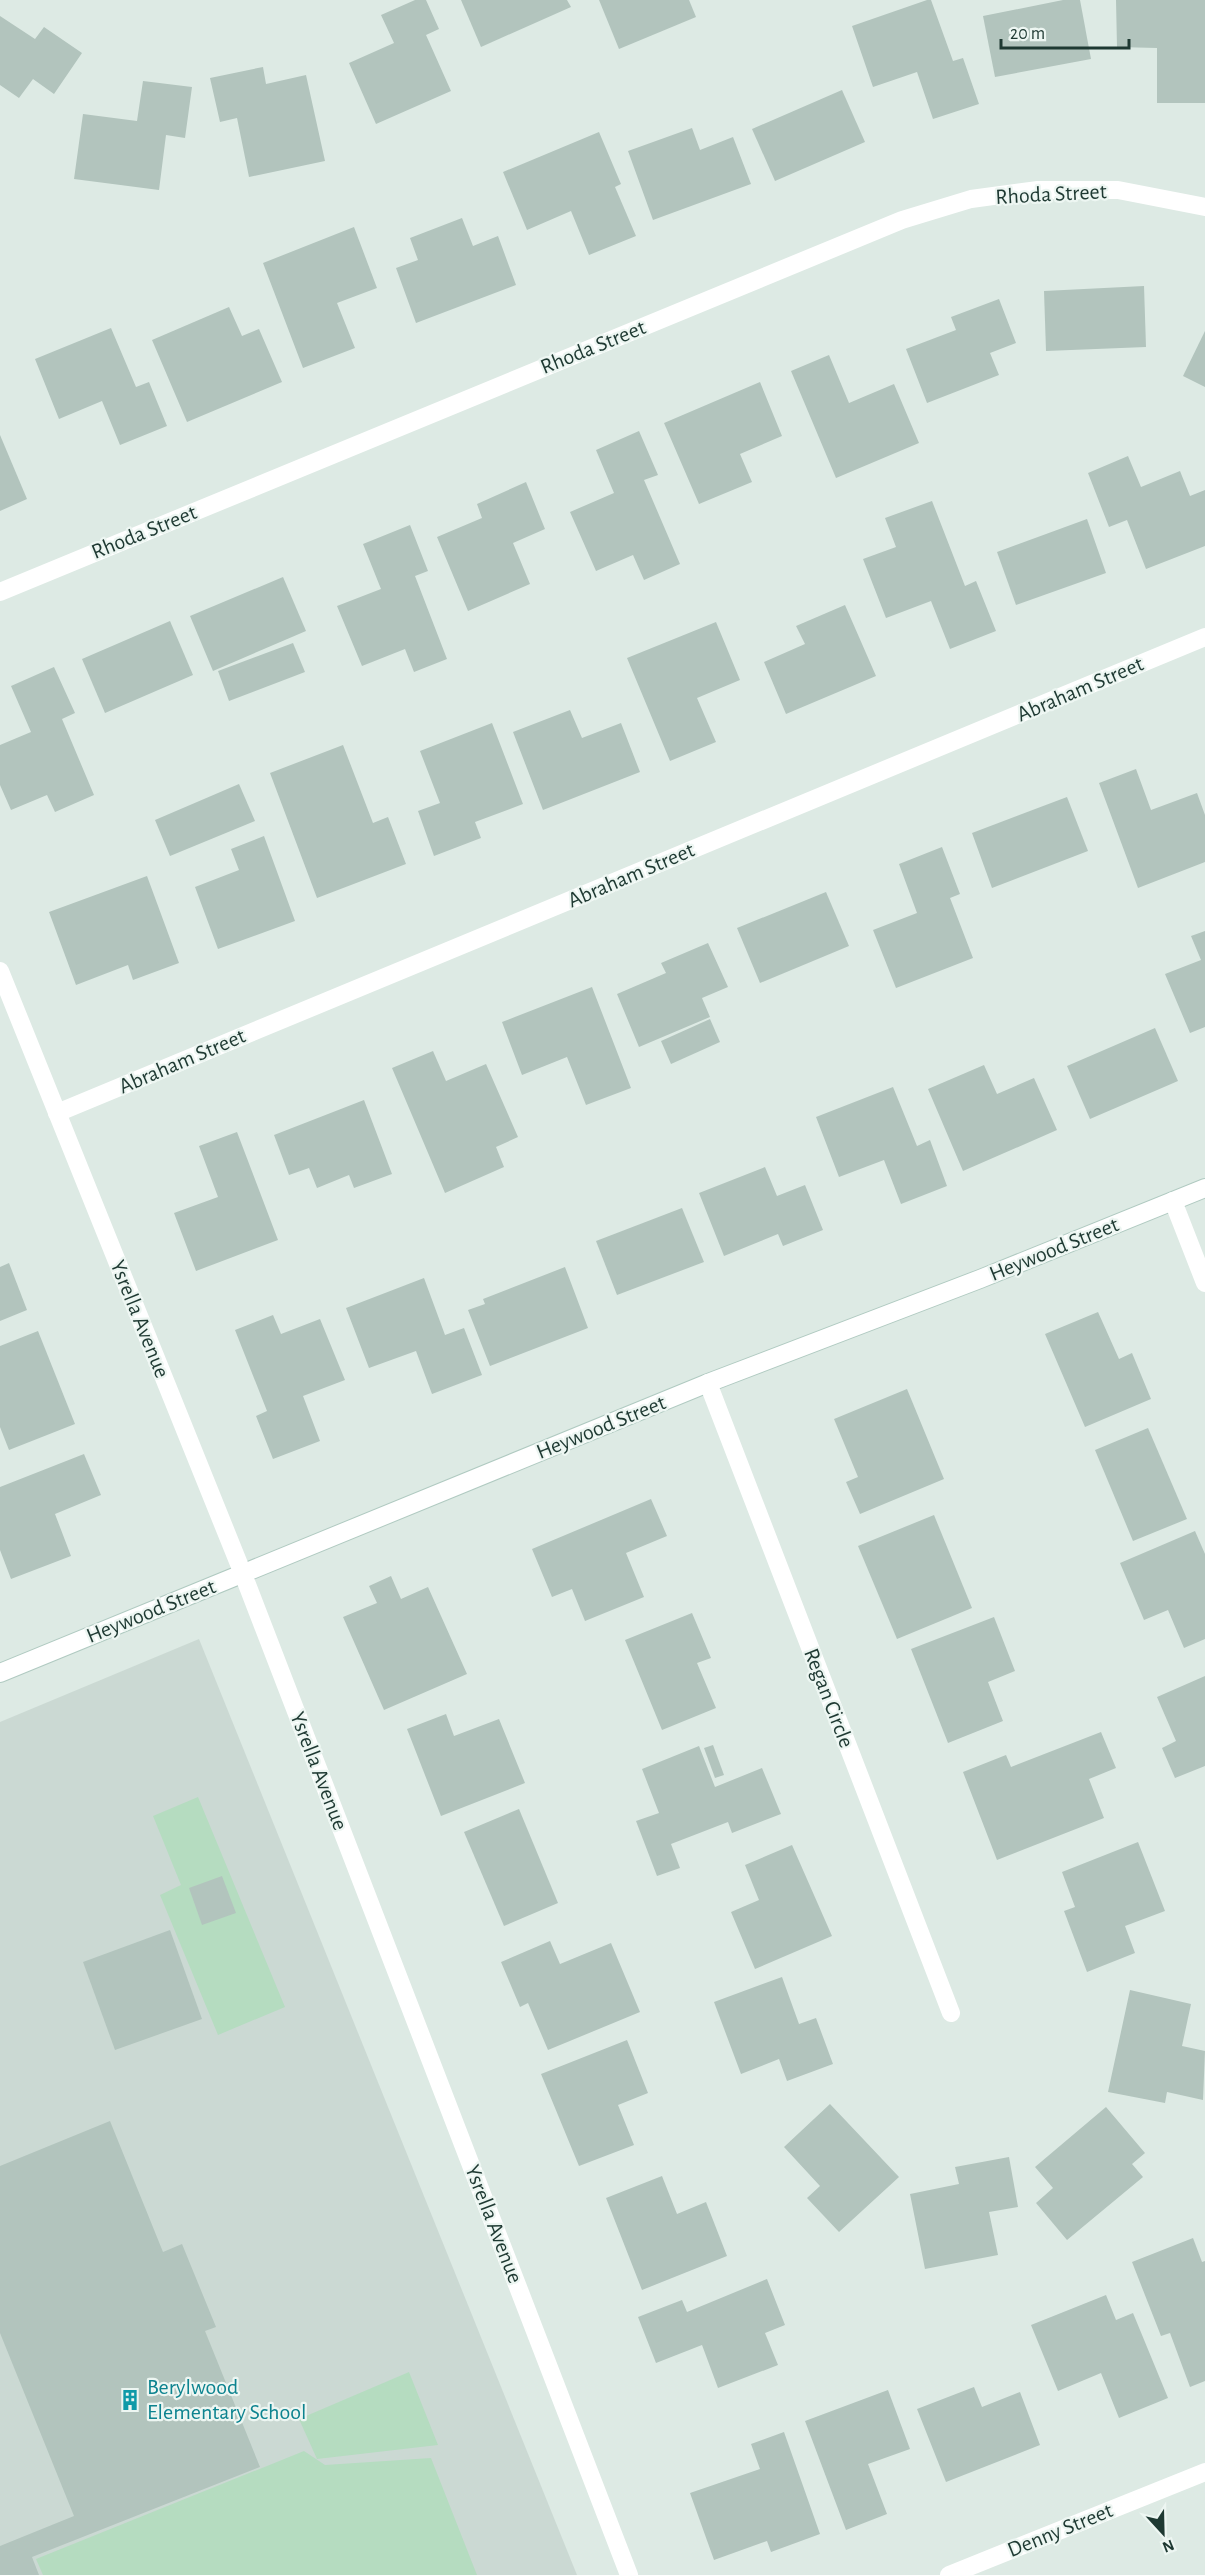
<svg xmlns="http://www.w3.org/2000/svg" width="1205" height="2575" font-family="'Alegreya Sans',sans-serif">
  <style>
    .built { fill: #cbd9d3 }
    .green { fill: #b5dcc0 }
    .building { fill: #b2c4bd }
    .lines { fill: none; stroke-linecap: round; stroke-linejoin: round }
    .secondary-casing { stroke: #b0cac1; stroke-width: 20 }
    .street { stroke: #fff; stroke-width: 18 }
    .secondary { stroke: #fff; stroke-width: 18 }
    .labels { text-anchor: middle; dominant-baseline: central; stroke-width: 4.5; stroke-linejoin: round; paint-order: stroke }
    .street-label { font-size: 22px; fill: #1e3932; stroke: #edf6f2 }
    .culture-label { font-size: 22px; fill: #0d838f; stroke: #edf6f2; text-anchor: start }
  </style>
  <rect width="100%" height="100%" fill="#ddeae4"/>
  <path class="built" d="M199,1639l378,936h-577v-853z"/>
  <g class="green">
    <path d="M198,1797l87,210 -67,28 -58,-140 21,-10 -28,-69z"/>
    <path d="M409,2372l29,73 -121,14 -18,-40z"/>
    <path d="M304,2451l21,14 106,-7 46,117h-434l-7,-16z"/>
  </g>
  <g class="building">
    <path d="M415,0h11l13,29 -13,6 25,56 -75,33 -27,-61 45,-20 -13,-28z"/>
    <path d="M461,0h106l4,7 -90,40z"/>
    <path d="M599,0h90l7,17 -77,32z"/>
    <path d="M927,0h4l22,61 10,-3 16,46 -46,15 -16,-47 -44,15 -21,-61z"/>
    <path d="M1063,0h17l11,59 -96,18 -12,-61z"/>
    <path d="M1116,0h89v103h-48v-55l-40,-1z"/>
    <path d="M0,16l35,23 9,-12 38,26 -28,41 -21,-15 -14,19 -19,-13z"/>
    <path d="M263,67l3,17 40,-9 19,86 -76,16 -12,-59 -17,4 -10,-44z"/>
    <path d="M143,81l49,6 -7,51 -19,-3 -7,55 -85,-11 9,-65 54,7z"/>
    <path d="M842,90l23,52 -90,39 -23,-52z"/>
    <path d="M692,128l8,22 33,-13 18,47 -98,36 -25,-69z"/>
    <path d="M599,132l22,52 -6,3 21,49 -47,19 -18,-44 -44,19 -24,-58z"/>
    <path d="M462,218l11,28 25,-10 18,49 -100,38 -20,-55 22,-8 -8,-22z"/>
    <path d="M354,227l23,61 -40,15 18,45 -52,20 -40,-105z"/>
    <path d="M1144,286l2,61 -100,4 -2,-60z"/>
    <path d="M999,299l17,44 -26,10 9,22 -72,28 -21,-54 50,-19 -5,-13z"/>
    <path d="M229,307l13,29 17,-7 23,53 -95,40 -35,-82z"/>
    <path d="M111,328l25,59 13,-5 18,44 -47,19 -18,-44 -43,18 -24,-60z"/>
    <path d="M1205,331v56l-22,-11z"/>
    <path d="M829,355l20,48 45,-19 25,59 -83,35 -45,-107z"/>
    <path d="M760,382l22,54 -42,18 12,28 -53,22 -35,-81z"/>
    <path d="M639,431l19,44 -14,5 36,84 -36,16 -11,-25 -37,16 -26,-59 44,-19 -18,-43z"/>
    <path d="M0,435l27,64 -27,12z"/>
    <path d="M1128,456l13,31 39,-16 10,25 15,-6v56l-59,23 -19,-49 -18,7 -21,-54z"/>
    <path d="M526,482l19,47 -32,14 17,41 -62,27 -31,-74 45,-19 -5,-14z"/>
    <path d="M932,501l33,85 11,-5 20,50 -46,18 -19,-48 -45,17 -23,-59 33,-12 -11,-29z"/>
    <path d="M1087,519l19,54 -90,32 -19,-53z"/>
    <path d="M410,525l18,46 -13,5 32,83 -33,13 -9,-23 -43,17 -25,-60 44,-17 -18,-45z"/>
    <path d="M283,577l23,54 -93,40 -23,-55z"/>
    <path d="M845,605l31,71 -90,38 -22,-52 41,-18 -9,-18z"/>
    <path d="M170,621l23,54 -88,38 -23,-54z"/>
    <path d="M716,622l24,58 -43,18 19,44 -46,19 -43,-103z"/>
    <path d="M293,643l12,29 -76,29 -11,-30z"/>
    <path d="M54,667l21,46 -13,6 32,76 -39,17 -8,-17 -36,15 -11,-25v-40l31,-13 -20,-46z"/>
    <path d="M570,710l12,28 39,-15 19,49 -97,38 -30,-78z"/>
    <path d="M492,723l31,81 -48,18 6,16 -47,18 -16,-45 22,-8 -20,-52z"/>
    <path d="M343,745l30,78 15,-6 18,47 -89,34 -47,-125z"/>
    <path d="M1136,769l15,41 46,-17 8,22v47l-67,26 -39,-105z"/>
    <path d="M239,784l16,37 -85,35 -15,-36z"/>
    <path d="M1067,797l21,54 -96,37 -20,-55z"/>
    <path d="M264,836l31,85 -77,28 -23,-62 44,-17 -8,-21z"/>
    <path d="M942,847l18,47 -10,4 23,60 -77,30 -23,-58 44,-17 -18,-49z"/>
    <path d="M147,876l32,87 -46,17 -5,-15 -52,20 -27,-73z"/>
    <path d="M826,892l23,54 -89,37 -23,-55z"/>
    <path d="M1205,931v96l-15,6 -25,-59 36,-14 -10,-24z"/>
    <path d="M708,943l20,44 -26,11 8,19 -71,30 -22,-53 49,-21 -5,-10z"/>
    <path d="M592,987l39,101 -45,17 -19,-48 -45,18 -20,-53z"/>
    <path d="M710,1019l10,23 -49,22 -10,-23z"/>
    <path d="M1155,1028l23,53 -88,38 -23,-53z"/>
    <path d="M433,1051l13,30 40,-17 32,73 -22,10 8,20 -59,26 -53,-125z"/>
    <path d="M984,1065l13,29 37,-16 23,52 -94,41 -35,-82z"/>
    <path d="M893,1087l24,59 13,-6 17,46 -46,18 -17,-44 -45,17 -23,-60z"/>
    <path d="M364,1100l28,74 -38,14 -5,-13 -32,13 -8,-20 -20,7 -15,-40z"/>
    <path d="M237,1132l41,108 -82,31 -22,-58 44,-16 -19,-51z"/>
    <path d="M765,1167l12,29 28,-11 18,45 -40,16 -5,-12 -54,22 -25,-63z"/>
    <path d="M682,1208l22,54 -87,33 -21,-54z"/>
    <path d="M9,1263l18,47 -27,11v-54z"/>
    <path d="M565,1267l23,61 -98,38 -22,-56 17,-6 -2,-5z"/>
    <path d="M424,1278l21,57 19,-7 18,47 -50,19 -16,-43 -47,17 -23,-60z"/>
    <path d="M1098,1312l21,47 13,-6 19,46 -66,28 -40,-93z"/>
    <path d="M273,1315l8,19 39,-15 25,61 -42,16 17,45 -47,18 -17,-43 11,-5 -32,-81z"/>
    <path d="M38,1331l37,93 -66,26 -9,-23v-81z"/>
    <path d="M907,1389l37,90 -84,35 -14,-32 12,-5 -24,-58z"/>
    <path d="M1148,1428l39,91 -54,22 -38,-91z"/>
    <path d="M84,1454l17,41 -46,19 16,42 -60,23 -11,-29v-63z"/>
    <path d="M651,1499l16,37 -41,17 18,44 -59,24 -13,-32 -20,8 -20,-48z"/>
    <path d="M934,1515l38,93 -75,31 -39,-93z"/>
    <path d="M1195,1531l10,23v85l-21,9 -16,-38 -24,10 -24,-57z"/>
    <path d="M391,1576l10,23 27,-12 39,87 -83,36 -41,-93 34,-14 -8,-17z"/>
    <path d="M692,1613l19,45 -14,5 19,45 -54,22 -37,-90z"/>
    <path d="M994,1617l21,54 -27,11 15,39 -55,22 -37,-94z"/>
    <path d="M1205,1676v90l-30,12 -13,-30 14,-7 -19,-44z"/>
    <path d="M446,1714l8,22 45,-17 26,64 -84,33 -34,-87z"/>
    <path d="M1101,1732l15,36 -27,11 15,39 -107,42 -34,-88 43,-17 5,12z"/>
    <path d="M713,1745l11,30 -9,3 -11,-30z"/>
    <path d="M699,1746l16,41 47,-19 19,46 -49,19 -4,-11 -57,22 9,24 -23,8 -21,-55 23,-8 -17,-44z"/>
    <path d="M519,1809l39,94 -54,23 -40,-94z"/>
    <path d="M1138,1842l27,69 -40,15 10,27 -48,19 -23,-61 11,-4 -13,-35z"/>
    <path d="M792,1845l40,91 -77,33 -24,-57 28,-12 -14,-35z"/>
    <path d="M222,1876l14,37 -34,12 -13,-37z"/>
    <path d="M170,1930l32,89 -87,31 -32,-88z"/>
    <path d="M550,1941l10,23 51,-21 29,69 -92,38 -20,-47 -8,4 -19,-45z"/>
    <path d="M782,1977l17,47 17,-6 17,46 -46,17 -8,-22 -38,15 -27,-72z"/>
    <path d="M1130,1990l61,14 -9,42 23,5 -2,49 -36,-8 -2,11 -57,-11z"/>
    <path d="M627,2040l21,53 -30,12 16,40 -55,21 -38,-92z"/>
    <path d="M830,2104l69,73 -60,55 -32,-34 13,-12 -36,-39z"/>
    <path d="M1106,2107l39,46 -13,11 11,13 -76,63 -31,-37 17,-15 -18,-21z"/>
    <path d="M110,2121l53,131 19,-8 34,83 -11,4 55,136 -228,90 7,18h-39v-29l74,-30 -74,-183v-167z"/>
    <path d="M1009,2157l9,50 -29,5 9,43 -73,14 -15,-75 49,-10 -4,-17z"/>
    <path d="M662,2176l15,38 29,-12 21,54 -85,34 -36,-92z"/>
    <path d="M1193,2238l9,24 3,-1v120l-15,6 -20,-54 -9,3 -29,-74z"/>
    <path d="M767,2279l18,46 -20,8 13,32 -60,23 -16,-43 -46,18 -18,-46 44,-17 5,12z"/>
    <path d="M1106,2295l10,25 17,-7 35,85 -49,20 -18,-45 -43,18 -27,-66z"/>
    <path d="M974,2387l8,20 38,-15 20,53 -94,37 -29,-73z"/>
    <path d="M888,2390l22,59 -42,15 19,50 -41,16 -41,-109z"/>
    <path d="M784,2432l36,102 -49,18 -4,-11 -53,19 -24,-67 70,-24 -9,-25z"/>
  </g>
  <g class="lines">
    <defs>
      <path id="secondary" d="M0,1673l708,-290 272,-104 225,-91"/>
    </defs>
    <use href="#secondary" class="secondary-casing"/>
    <g class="street">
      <path d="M0,592l902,-372 69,-21 67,-9h80l87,17"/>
      <path d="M0,971l243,603 386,1001"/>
      <path d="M57,1113l1148,-476"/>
      <path d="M1173,1201l32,82"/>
      <path d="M708,1383l243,630"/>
      <path d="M949,2575l256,-103"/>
    </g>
    <use href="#secondary" class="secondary"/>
  </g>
  <defs>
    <symbol id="building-bare" viewBox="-9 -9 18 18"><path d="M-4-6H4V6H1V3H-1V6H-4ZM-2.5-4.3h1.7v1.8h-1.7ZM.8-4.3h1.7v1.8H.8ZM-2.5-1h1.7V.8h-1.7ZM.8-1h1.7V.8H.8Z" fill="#0f9aa8" stroke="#edf6f2" stroke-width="2.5" paint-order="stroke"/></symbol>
  </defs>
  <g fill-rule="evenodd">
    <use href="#building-bare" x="115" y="2385" width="30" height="30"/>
  </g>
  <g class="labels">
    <g class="street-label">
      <text transform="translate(1051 194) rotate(-3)">Rhoda Street</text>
      <text transform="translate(593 347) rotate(-22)">Rhoda Street</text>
      <text transform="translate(144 532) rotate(-22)">Rhoda Street</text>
      <text transform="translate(1080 689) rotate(-23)">Abraham Street</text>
      <text transform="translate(631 875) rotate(-23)">Abraham Street</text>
      <text transform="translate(182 1061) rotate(-23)">Abraham Street</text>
      <text transform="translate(1054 1249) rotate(-22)">Heywood Street</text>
      <text transform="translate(140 1319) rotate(68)">Ysrella Avenue</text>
      <text transform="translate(601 1427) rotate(-22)">Heywood Street</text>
      <text transform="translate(151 1611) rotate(-22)">Heywood Street</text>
      <text transform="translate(829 1698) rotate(69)">Regan Circle</text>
      <text transform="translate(319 1771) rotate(69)">Ysrella Avenue</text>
      <text transform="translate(494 2224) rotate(69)">Ysrella Avenue</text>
      <text transform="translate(1060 2530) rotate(-22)">Denny Street</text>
    </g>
    <g class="culture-label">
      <text x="147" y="2387">Berylwood<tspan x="147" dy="25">Elementary School</tspan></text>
    </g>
  </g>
  <g transform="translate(1163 2533) rotate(158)" stroke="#edf6f2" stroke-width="4.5" paint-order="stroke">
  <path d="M0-4.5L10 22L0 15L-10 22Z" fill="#1e3932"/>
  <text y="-9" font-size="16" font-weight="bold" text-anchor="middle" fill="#1e3932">N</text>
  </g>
  <path d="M1001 39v9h128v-9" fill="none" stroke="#1e3932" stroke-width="3"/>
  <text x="1010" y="39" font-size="18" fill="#1e3932" stroke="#edf6f2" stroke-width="4.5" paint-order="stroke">20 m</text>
</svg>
